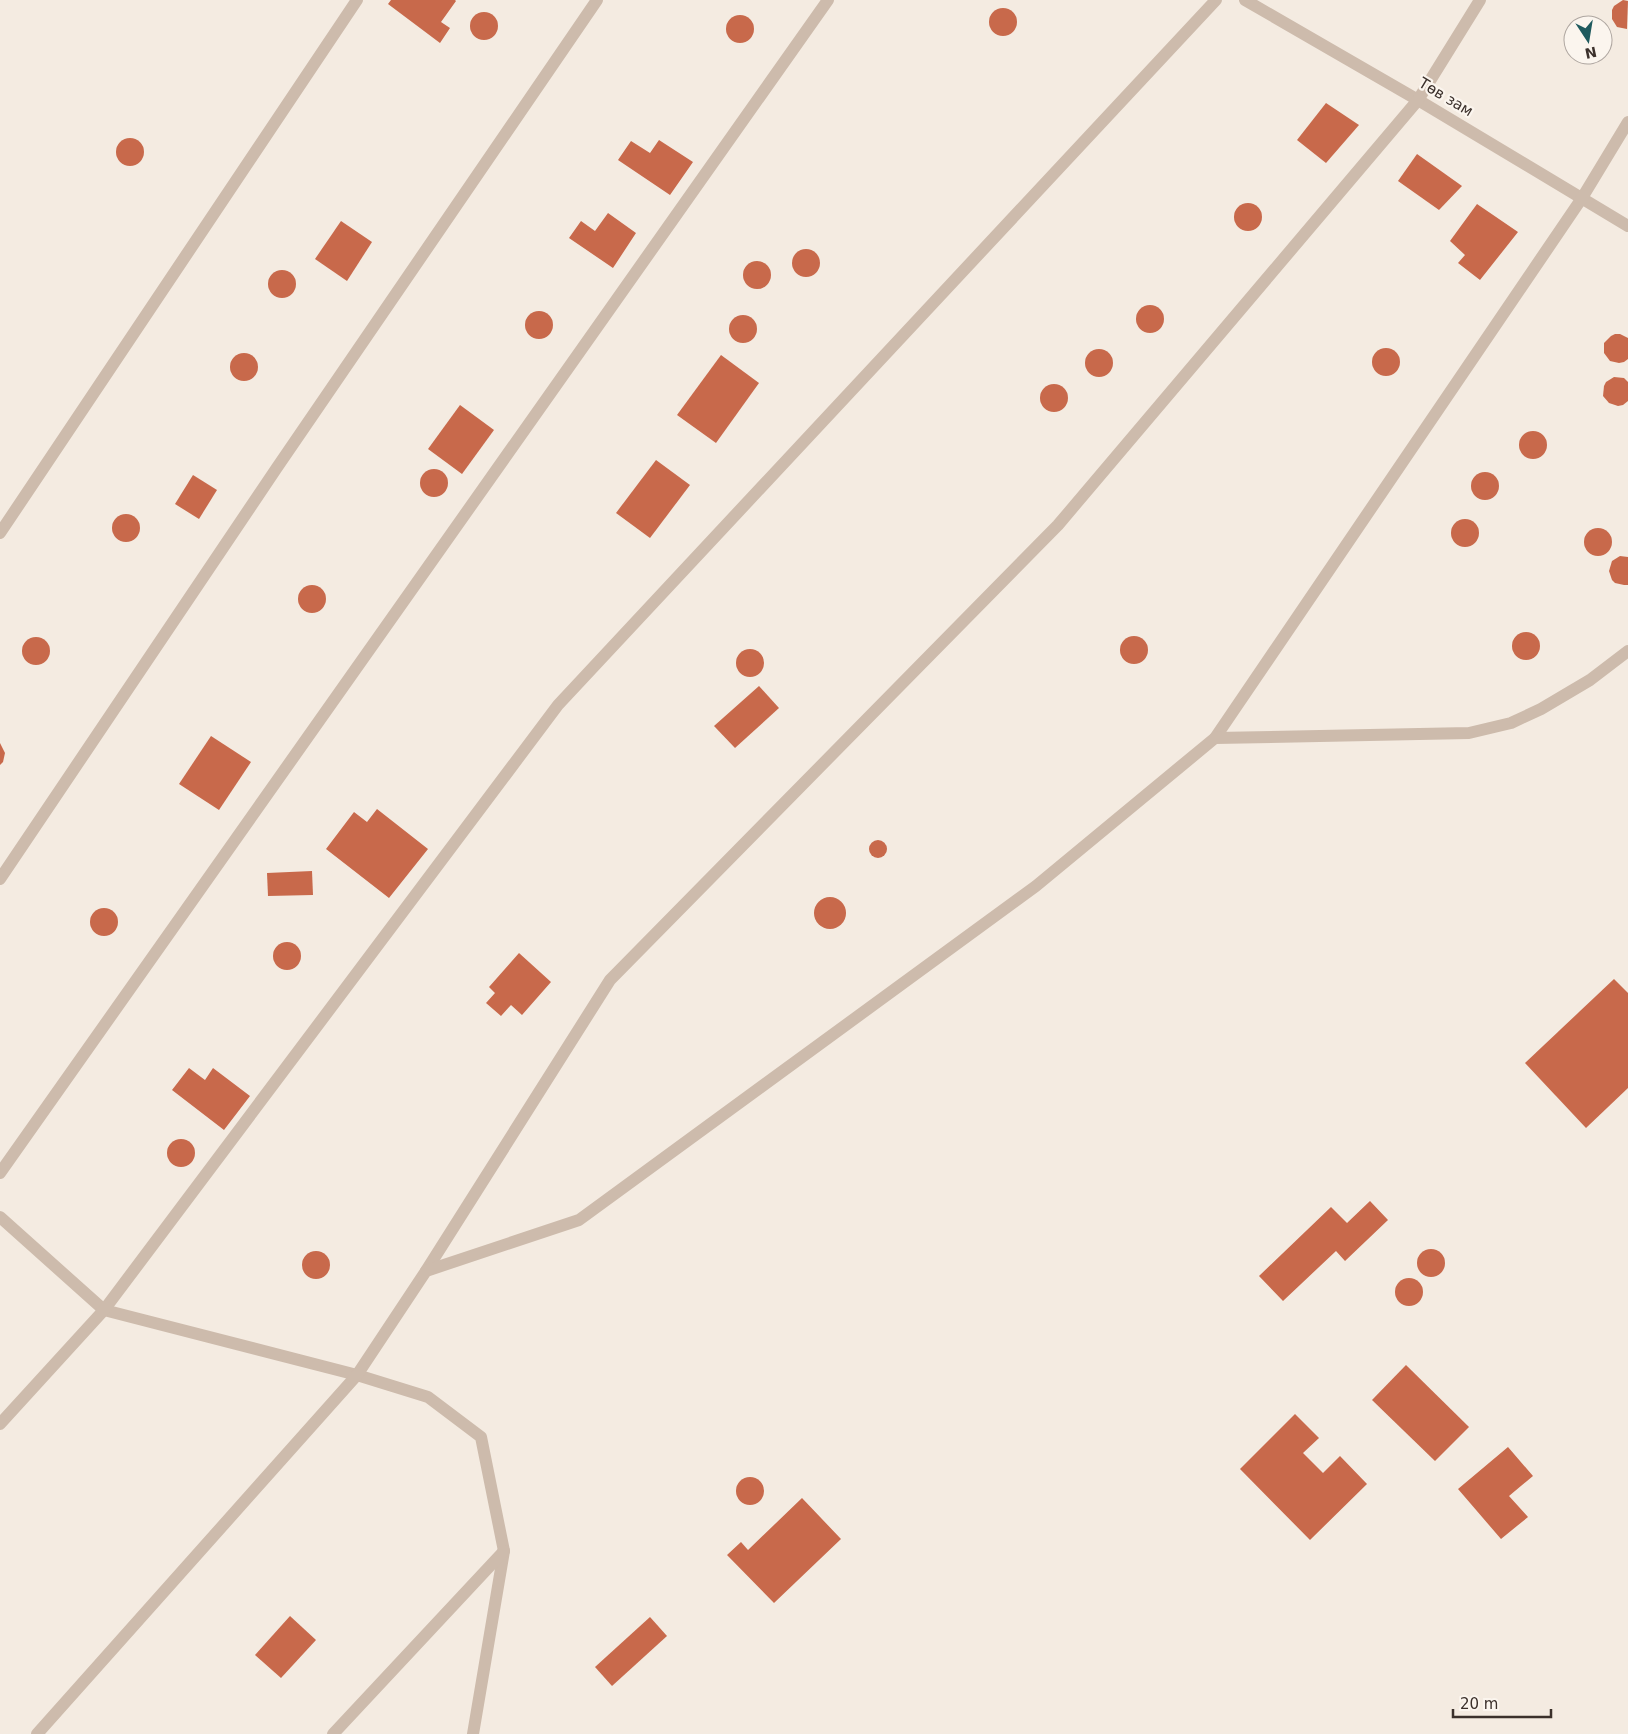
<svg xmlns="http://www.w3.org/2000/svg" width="1628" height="1734" font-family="'DejaVu Sans',sans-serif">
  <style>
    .building { fill: #c8694b }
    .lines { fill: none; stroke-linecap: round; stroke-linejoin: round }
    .minor { stroke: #cdbbac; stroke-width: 12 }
    .labels { text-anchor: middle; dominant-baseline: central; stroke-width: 4.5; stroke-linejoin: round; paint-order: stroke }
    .street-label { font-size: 15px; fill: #3b302b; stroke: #fbf5ee }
  </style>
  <rect width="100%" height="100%" fill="#f4ebe1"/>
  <g class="building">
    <path d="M391,0h64l1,1 -15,21 9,6 -10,15 -52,-39z"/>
    <path d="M1623,0l5,1 -1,28 -10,-2 -5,-8v-9l2,-4z"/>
    <circle cx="1003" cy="22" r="14"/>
    <circle cx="484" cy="26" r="14"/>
    <circle cx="740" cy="29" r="14"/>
    <path d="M1326,103l33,22 -33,38 -29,-23z"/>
    <circle cx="130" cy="152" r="14"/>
    <path d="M659,140l34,22 -23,33 -52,-35 13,-19 19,12z"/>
    <path d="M1417,154l45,32 -23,24 -41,-29z"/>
    <circle cx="1248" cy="217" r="14"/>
    <path d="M1477,204l41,28 -38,48 -22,-17 7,-8 -15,-14z"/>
    <path d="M608,213l28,20 -23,35 -44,-30 12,-17 14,10z"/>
    <path d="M341,221l31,21 -25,39 -32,-22z"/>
    <circle cx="806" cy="263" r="14"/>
    <circle cx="757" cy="275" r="14"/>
    <circle cx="282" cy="284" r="14"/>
    <circle cx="1150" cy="319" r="14"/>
    <circle cx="539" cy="325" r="14"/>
    <circle cx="743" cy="329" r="14"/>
    <path d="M1615,334h5l8,4v21l-4,3 -5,1 -9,-2 -6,-8v-10l7,-7z"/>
    <circle cx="1386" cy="362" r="14"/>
    <circle cx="1099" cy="363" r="14"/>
    <circle cx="244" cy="367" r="14"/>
    <path d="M721,355l38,28 -43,60 -39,-28z"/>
    <path d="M1614,377l10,1 4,4v19l-5,4 -5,1 -9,-3 -6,-7 1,-10 2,-4z"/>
    <circle cx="1054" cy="398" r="14"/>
    <path d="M460,405l34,25 -32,44 -34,-25z"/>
    <circle cx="1533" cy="445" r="14"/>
    <path d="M656,460l34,25 -40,53 -34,-25z"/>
    <circle cx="434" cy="483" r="14"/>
    <circle cx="1485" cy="486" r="14"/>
    <path d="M193,475l24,15 -18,29 -24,-15z"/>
    <circle cx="126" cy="528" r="14"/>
    <circle cx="1465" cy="533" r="14"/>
    <circle cx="1598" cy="542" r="14"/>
    <path d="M1620,556l8,1v28h-4l-9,-2 -3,-3 -3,-9 3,-10z"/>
    <circle cx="312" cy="599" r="14"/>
    <circle cx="1526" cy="646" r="14"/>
    <circle cx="1134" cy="650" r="14"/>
    <circle cx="36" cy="651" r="14"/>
    <circle cx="750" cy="663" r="14"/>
    <path d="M759,686l20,22 -44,40 -21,-22z"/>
    <path d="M211,736l40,26 -32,48 -40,-26z"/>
    <path d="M0,743l5,10 -2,9 -3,3z"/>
    <path d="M377,809l51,40 -39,49 -63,-49 28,-37 13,10z"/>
    <circle cx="878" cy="849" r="9"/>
    <path d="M312,871l1,24 -45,1 -1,-23z"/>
    <circle cx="830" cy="913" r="16"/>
    <circle cx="104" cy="922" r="14"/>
    <circle cx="287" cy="956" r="14"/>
    <path d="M519,953l32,29 -29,33 -11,-10 -10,11 -15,-13 9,-10 -6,-6z"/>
    <path d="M1614,979l14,14v95l-42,40 -61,-65z"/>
    <path d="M189,1068l16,12 8,-12 37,28 -26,34 -52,-40z"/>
    <circle cx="181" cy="1153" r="14"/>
    <path d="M1370,1201l18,19 -43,41 -9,-10 -53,50 -24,-25 72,-69 16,16z"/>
    <circle cx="1431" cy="1263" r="14"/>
    <circle cx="316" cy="1265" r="14"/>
    <circle cx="1409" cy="1292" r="14"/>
    <path d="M1406,1365l63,62 -34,34 -63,-61z"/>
    <path d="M1295,1414l24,24 -16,15 20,20 17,-17 27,28 -57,56 -70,-71z"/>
    <path d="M1508,1447l25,29 -24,20 19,21 -27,22 -43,-50z"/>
    <circle cx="750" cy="1491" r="14"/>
    <path d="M802,1498l39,41 -67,64 -47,-48 14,-13 7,8z"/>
    <path d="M290,1616l26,24 -35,38 -26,-23z"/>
    <path d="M650,1617l17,19 -55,50 -17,-19z"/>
  </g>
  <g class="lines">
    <g class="minor">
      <path d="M1245,0l173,100 210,126"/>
      <path d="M0,533l357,-533"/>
      <path d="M1215,738l367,-540 46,-76"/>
      <path d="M0,879l276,-410 321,-469"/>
      <path d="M0,1173l828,-1173"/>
      <path d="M0,1217l104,93 253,65 71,22 53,40 23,114 -31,183"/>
      <path d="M426,1271l184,-291 448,-455 360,-425 62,-100"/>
      <path d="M0,1424l104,-114 454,-605 658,-705"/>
      <path d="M37,1734l320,-359 69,-104 153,-51 457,-334 179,-148 254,-5 42,-10 30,-14 49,-29 38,-29"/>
      <path d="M333,1734l171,-183"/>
    </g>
  </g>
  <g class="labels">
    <g class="street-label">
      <text transform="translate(1446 97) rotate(31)">Төв зам</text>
    </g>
  </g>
  <g transform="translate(1588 40) rotate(168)"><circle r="24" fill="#fbf5ee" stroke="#aea6a0"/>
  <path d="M0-4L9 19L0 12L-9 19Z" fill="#1f5a5e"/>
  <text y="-8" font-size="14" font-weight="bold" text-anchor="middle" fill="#3b302b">N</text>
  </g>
  <path d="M1453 1709v8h98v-8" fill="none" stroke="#3b302b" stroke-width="2.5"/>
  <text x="1460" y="1709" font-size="15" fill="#3b302b" stroke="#fbf5ee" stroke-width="4" paint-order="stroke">20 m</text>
</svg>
